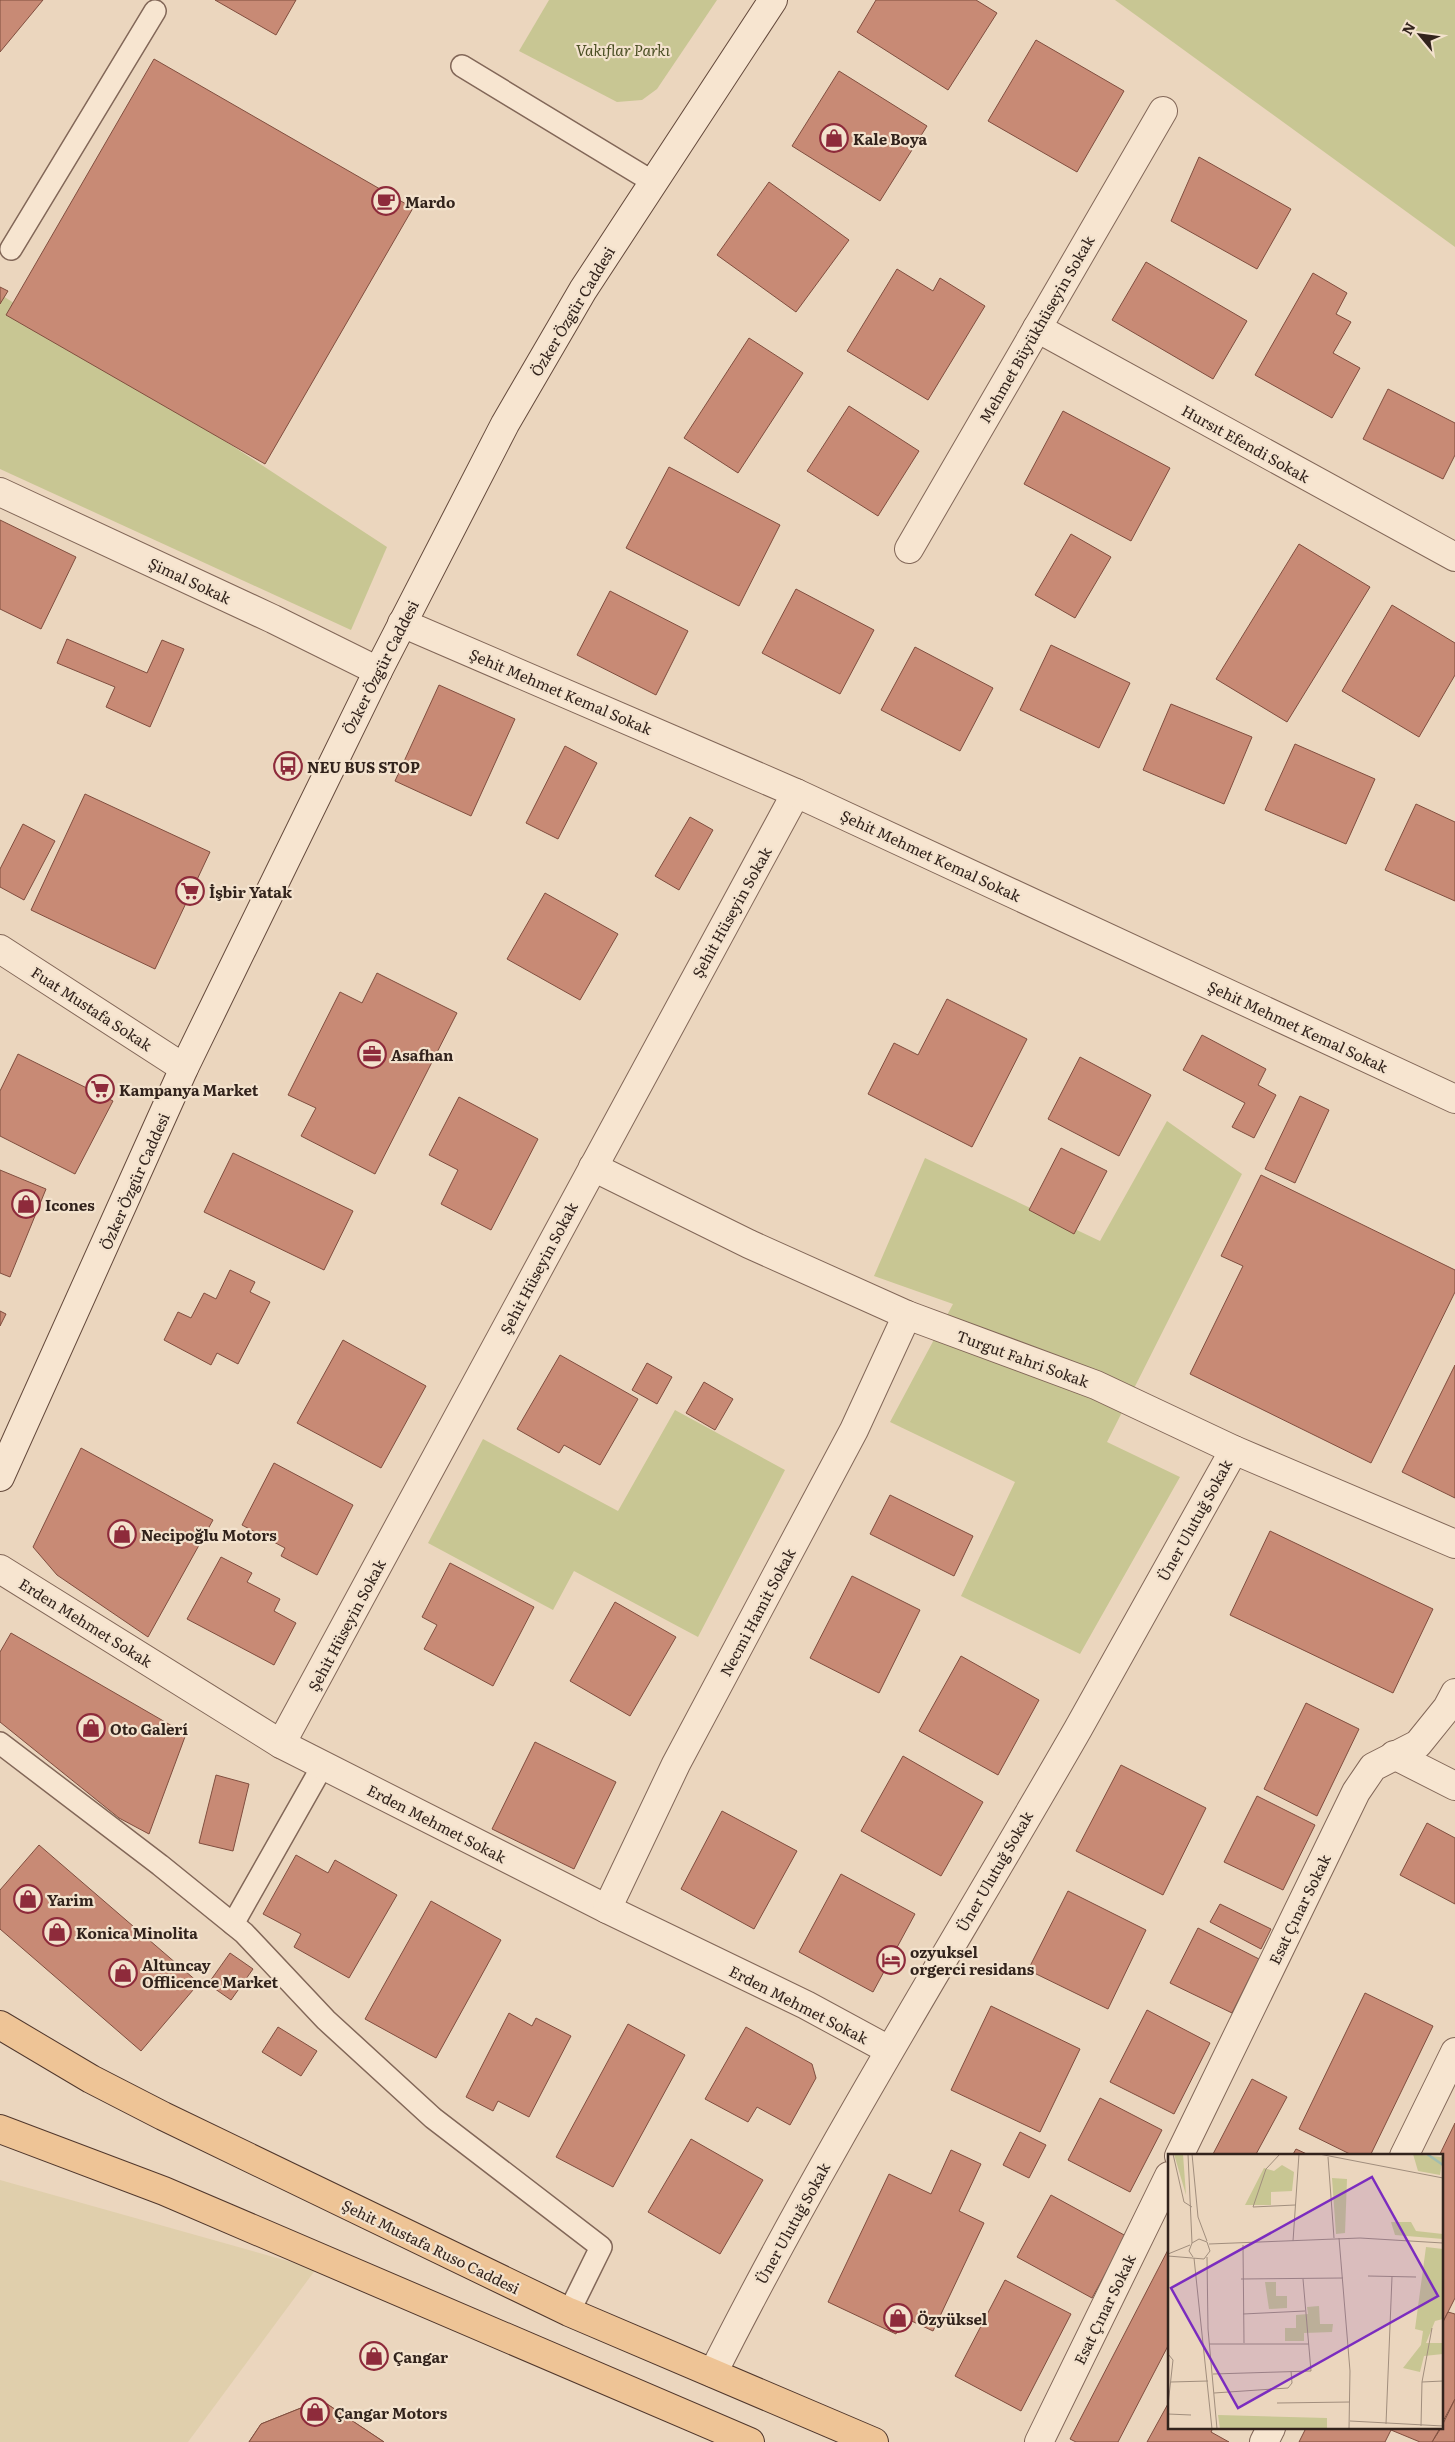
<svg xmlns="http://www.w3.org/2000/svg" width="1455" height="2442" font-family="Literata,serif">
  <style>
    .farmland { fill: #e0cfac }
    .green { fill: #c8c693 }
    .building { fill: #c88a75; stroke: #804e3f }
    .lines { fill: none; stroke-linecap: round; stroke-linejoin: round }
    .service-casing { stroke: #826758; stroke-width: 24 }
    .minor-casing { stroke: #826758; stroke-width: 30 }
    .tertiary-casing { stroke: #826758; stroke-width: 30 }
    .secondary-casing { stroke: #64493b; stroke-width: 30 }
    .primary-casing { stroke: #50372c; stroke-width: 30 }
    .service { stroke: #f7e5d0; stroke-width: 21 }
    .minor { stroke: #f7e5d0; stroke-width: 28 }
    .tertiary { stroke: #f7e5d0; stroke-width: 28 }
    .secondary { stroke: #f7e5d0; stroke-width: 28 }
    .primary { stroke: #eec496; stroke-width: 28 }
    .labels { text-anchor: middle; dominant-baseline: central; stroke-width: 4.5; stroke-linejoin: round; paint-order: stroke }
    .park-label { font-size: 15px; font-style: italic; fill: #4a4e23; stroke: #f3e2cd }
    .poi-label { font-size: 15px; font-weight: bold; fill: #32231c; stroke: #f3e2cd; text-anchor: start }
    .street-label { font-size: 15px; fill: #32231c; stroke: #f3e2cd }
    .inset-river { fill: none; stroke: #a1bdb0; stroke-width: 2.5 }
    .inset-road { fill: none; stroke: #a18e7d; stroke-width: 1 }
    .view { fill: #7b2cbf; fill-opacity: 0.15; stroke: #7b2cbf; stroke-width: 2.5 }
    .inset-edge { fill: none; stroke: #32231c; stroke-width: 2.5 }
  </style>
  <rect width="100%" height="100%" fill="#ebd6be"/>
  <path class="farmland" d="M0,2180l316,89 -128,173h-188z"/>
  <g class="green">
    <path d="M549,0h168l-60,89 -15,11 -25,2 -98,-51z"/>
    <path d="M1115,0h340v247z"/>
    <path d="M0,294l387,253 -36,83 -351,-161z"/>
    <path d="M1167,1121l75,53 -135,268 73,35 -100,177 -119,-58 54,-114 -125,-60 63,-118 -79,-28 51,-118 175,83z"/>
    <path d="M675,1410l110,60 -87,167 -124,-66 -21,39 -125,-67 55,-104 135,72z"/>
  </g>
  <g class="building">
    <path d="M0,0h43l-43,52z"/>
    <path d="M215,0h81l-20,35z"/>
    <path d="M876,0h100l21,13 -49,77 -91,-58z"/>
    <path d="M1036,40l88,51 -47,81 -89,-51z"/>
    <path d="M154,59l259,149 -148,256 -259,-149z"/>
    <path d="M839,71l88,55 -47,75 -88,-55z"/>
    <path d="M1199,157l92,52 -34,60 -86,-48z"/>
    <path d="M769,182l80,58 -53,72 -79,-57z"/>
    <path d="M1146,262l101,59 -34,58 -101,-59z"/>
    <path d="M897,269l36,22 7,-13 45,28 -57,94 -81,-49z"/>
    <path d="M1313,273l34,20 -11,21 15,8 -18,31 27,15 -28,50 -77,-43z"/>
    <path d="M0,287l8,4 -8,13z"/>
    <path d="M749,338l54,35 -65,100 -54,-35z"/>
    <path d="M1388,389l67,34v32l-12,24 -80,-40z"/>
    <path d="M849,406l70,45 -41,65 -71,-45z"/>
    <path d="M1063,411l107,57 -39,73 -107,-57z"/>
    <path d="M669,467l111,58 -41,81 -113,-58z"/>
    <path d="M0,520l76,37 -35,72 -41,-20z"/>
    <path d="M1071,534l40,23 -36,61 -40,-23z"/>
    <path d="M1299,544l71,43 -83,135 -71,-43z"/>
    <path d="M796,589l78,41 -34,64 -78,-41z"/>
    <path d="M610,591l78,40 -32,64 -79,-40z"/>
    <path d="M1392,605l63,38v32l-36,62 -77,-46z"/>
    <path d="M67,639l80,34 15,-33 22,9 -34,78 -44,-20 9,-20 -58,-24z"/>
    <path d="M1051,645l79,38 -31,65 -79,-38z"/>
    <path d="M915,647l78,41 -33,63 -79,-41z"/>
    <path d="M439,685l76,34 -44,97 -76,-35z"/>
    <path d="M1171,704l81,33 -28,67 -81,-34z"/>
    <path d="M1295,744l80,35 -29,65 -81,-34z"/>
    <path d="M565,746l32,17 -39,76 -32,-16z"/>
    <path d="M85,794l125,58 -55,117 -124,-59z"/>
    <path d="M1416,804l39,18v79l-70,-31z"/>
    <path d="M690,817l23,13 -34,60 -24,-14z"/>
    <path d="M23,824l32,17 -31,59 -24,-13v-18z"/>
    <path d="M545,893l73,41 -38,66 -73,-41z"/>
    <path d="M377,973l80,40 -82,161 -74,-38 15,-28 -28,-13 52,-103 22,11z"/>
    <path d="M947,999l80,40 -55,108 -104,-53 26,-51 24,12z"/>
    <path d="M1202,1035l64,34 -8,16 18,10 -22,43 -22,-11 13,-24 -62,-33z"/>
    <path d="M18,1054l95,47 -38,73 -75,-38v-45z"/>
    <path d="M1080,1057l71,38 -32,61 -71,-37z"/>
    <path d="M1300,1096l29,14 -34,73 -30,-14z"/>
    <path d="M459,1097l79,42 -47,91 -50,-26 17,-34 -29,-15z"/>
    <path d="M1061,1148l46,23 -33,63 -45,-24z"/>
    <path d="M233,1153l120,58 -29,59 -120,-58z"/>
    <path d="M0,1170l46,19 -36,88 -10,-4z"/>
    <path d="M1261,1175l194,95v22l-84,171 -181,-89 53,-108 -22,-10z"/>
    <path d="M230,1270l25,12 -5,10 20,10 -32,62 -21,-11 -6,12 -47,-25 14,-28 13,6 13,-25 12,6z"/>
    <path d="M0,1311l6,3 -6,12z"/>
    <path d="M343,1340l83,46 -45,82 -84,-45z"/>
    <path d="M560,1355l78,44 -38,66 -36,-20 -5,8 -42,-24z"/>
    <path d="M647,1363l25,14 -15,27 -25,-14z"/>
    <path d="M1455,1365v133l-53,-26z"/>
    <path d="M704,1382l29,17 -18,31 -29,-17z"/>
    <path d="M81,1448l132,72 -65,117 -91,-62 -24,-28z"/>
    <path d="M274,1463l79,42 -36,70 -36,-19 4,-8 -43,-23z"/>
    <path d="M890,1495l83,41 -19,40 -84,-42z"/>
    <path d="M1270,1531l163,78 -40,84 -163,-78z"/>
    <path d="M221,1557l31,16 -5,9 33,17 -6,12 22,12 -22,42 -87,-46z"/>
    <path d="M450,1563l84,44 -41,79 -69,-37 13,-24 -15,-8z"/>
    <path d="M852,1576l68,34 -41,83 -69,-35z"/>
    <path d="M615,1602l61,35 -46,79 -60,-35z"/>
    <path d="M11,1633l175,101 -37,100 -30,-16 -119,-96v-70z"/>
    <path d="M961,1656l78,44 -41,75 -79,-44z"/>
    <path d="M1306,1703l53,26 -42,87 -53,-27z"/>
    <path d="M535,1742l81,40 -42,87 -82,-40z"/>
    <path d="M903,1756l80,46 -42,74 -80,-45z"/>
    <path d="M1121,1765l85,43 -43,87 -87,-44z"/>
    <path d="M216,1775l33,9 -16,67 -34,-8z"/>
    <path d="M1257,1796l58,29 -32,65 -59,-28z"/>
    <path d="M722,1811l75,40 -43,78 -73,-40z"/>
    <path d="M1427,1823l28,15v66l-55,-29z"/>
    <path d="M39,1845l160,138 -58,68 -141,-122v-39z"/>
    <path d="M296,1855l32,18 7,-13 62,35 -48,83 -55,-31 7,-13 -38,-20z"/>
    <path d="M841,1874l74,40 -42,78 -74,-40z"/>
    <path d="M1068,1891l78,39 -38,79 -80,-39z"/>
    <path d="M431,1901l70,39 -65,118 -71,-39z"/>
    <path d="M1220,1904l51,25 -10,20 -51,-27z"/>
    <path d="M1198,1928l61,31 -27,54 -62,-30z"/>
    <path d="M230,1953l23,16 -22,31 -23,-16z"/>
    <path d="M1365,1993l68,33 -63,130h-16l-55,-27z"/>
    <path d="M991,2006l89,43 -40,83 -89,-42z"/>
    <path d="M1147,2010l63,33 -36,71 -64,-32z"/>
    <path d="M509,2013l23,13 4,-8 35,18 -42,81 -31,-16 -5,10 -27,-14z"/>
    <path d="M628,2024l57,31 -72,132 -57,-30z"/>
    <path d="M278,2027l39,24 -16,25 -39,-24z"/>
    <path d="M746,2027l66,37 4,14 -26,47 -33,-18 -9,15 -43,-23z"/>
    <path d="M1252,2079l35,18 -32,59h-43z"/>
    <path d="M1100,2098l62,32 -32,62 -62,-32z"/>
    <path d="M1455,2123v175l-14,28v-170h-2z"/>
    <path d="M1020,2132l26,13 -17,33 -26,-13z"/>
    <path d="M691,2139l72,41 -43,74 -72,-42z"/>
    <path d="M1296,2149l15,7h-19z"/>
    <path d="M951,2150l30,14 -22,47 25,12 -51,108 -30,-14 -7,17 -68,-32 61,-128 42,20z"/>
    <path d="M1051,2195l75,41 -34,62 -75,-41z"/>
    <path d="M1169,2248v96l-51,98h-42l-6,-3z"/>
    <path d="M1005,2280l66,34 -50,97 -66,-35z"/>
    <path d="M1448,2312l7,2v85l-14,26v-99z"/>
    <path d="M1455,2399v43h-23l9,-14z"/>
    <path d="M321,2400l63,42h-135l12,-18z"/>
    <path d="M321,2400l63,42h-135l12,-18z"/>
    <path d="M1169,2402v26h44l-2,4 18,10h-82z"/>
    <path d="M1306,2428h86l-7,14h-86z"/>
    <path d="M1392,2428h48l-8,14h-12l-29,-12z"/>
  </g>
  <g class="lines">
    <defs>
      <g id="service">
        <path d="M462,66l191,116"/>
        <path d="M11,249l144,-238"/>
        <path d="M0,1743l160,122 84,68 82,87 107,98 168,129 -32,65"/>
        <path d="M233,1924l90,-159"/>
      </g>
      <g id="minor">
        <path d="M1037,328l418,229"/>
        <path d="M0,492l273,127 105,52"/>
        <path d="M909,549l254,-438"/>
        <path d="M0,949l184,119"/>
        <path d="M593,1167l156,77 158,71 189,70 138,65 221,94"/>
        <path d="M0,1569l281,175 326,165 199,96 83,45"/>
        <path d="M281,1744l515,-951"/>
        <path d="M1394,1755l61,31"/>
        <path d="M607,1909l69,-145 178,-334 53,-115"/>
        <path d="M1179,2156l177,-364 17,-25 45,-23 29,-36 8,-15"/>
        <path d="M1404,2156l51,-104"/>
        <path d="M713,2373c111,-221 242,-430 365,-644 52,-93 104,-186 156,-279"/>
        <path d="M1039,2442l130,-266"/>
        <path d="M1264,2442l7,-14"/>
      </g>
      <path id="tertiary" d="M402,623l394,170 659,306"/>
      <path id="secondary" d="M0,1477l184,-409 194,-397 127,-247 78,-134 190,-290"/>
      <g id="primary">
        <path d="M0,2025l91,54 72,37 406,196 305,130"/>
        <path d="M0,2129l164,62 586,251"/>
      </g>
    </defs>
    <use href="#service" class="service-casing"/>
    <use href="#minor" class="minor-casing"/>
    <use href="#tertiary" class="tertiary-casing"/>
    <use href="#secondary" class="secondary-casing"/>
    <use href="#primary" class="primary-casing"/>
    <use href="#service" class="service"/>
    <use href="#minor" class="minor"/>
    <use href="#tertiary" class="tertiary"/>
    <use href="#secondary" class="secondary"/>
    <use href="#primary" class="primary"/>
  </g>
  <defs>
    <symbol id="shop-ring" viewBox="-11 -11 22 22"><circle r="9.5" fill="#f3e2cd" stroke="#8e2b3b" stroke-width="1.5"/><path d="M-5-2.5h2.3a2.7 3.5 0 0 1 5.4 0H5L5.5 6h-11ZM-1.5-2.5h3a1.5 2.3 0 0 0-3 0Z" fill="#8e2b3b"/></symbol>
    <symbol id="cafe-ring" viewBox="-11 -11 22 22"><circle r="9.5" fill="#f3e2cd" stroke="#8e2b3b" stroke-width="1.5"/><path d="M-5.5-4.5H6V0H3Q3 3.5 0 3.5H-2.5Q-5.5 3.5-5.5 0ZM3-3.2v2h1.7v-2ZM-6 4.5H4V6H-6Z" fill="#8e2b3b"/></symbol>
    <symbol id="bus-ring" viewBox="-11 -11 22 22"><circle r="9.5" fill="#f3e2cd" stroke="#8e2b3b" stroke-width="1.5"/><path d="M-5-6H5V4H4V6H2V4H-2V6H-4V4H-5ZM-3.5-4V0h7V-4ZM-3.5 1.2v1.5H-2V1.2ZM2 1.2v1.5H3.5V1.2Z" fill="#8e2b3b"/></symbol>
    <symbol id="supermarket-ring" viewBox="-11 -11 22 22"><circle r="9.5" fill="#f3e2cd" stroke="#8e2b3b" stroke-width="1.5"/><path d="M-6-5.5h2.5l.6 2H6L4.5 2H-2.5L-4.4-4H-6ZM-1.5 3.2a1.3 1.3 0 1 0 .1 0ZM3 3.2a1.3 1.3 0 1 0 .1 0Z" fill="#8e2b3b"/></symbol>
    <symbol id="office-ring" viewBox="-11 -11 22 22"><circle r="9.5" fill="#f3e2cd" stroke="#8e2b3b" stroke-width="1.5"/><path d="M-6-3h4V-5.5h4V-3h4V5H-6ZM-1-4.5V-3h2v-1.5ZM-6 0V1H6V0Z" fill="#8e2b3b"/></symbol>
    <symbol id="hotel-ring" viewBox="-11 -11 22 22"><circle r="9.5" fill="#f3e2cd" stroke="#8e2b3b" stroke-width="1.5"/><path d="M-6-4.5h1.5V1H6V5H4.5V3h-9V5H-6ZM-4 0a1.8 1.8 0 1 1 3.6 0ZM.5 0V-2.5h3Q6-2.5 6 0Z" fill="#8e2b3b"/></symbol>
  </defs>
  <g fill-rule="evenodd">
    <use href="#shop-ring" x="818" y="122" width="32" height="32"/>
    <use href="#cafe-ring" x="370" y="185" width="32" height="32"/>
    <use href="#bus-ring" x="272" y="750" width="32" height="32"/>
    <use href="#supermarket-ring" x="174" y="875" width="32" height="32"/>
    <use href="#office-ring" x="356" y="1038" width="32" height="32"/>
    <use href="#supermarket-ring" x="84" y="1073" width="32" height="32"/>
    <use href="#shop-ring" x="10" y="1188" width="32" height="32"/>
    <use href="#shop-ring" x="106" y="1518" width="32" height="32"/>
    <use href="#shop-ring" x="75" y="1712" width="32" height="32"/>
    <use href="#shop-ring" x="12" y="1883" width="32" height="32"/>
    <use href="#shop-ring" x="41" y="1916" width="32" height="32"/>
    <use href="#hotel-ring" x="875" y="1944" width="32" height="32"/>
    <use href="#shop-ring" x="107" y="1957" width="32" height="32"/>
    <use href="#shop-ring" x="882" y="2302" width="32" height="32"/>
    <use href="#shop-ring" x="358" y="2340" width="32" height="32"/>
    <use href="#shop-ring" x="299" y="2396" width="32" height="32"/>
  </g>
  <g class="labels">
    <g class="park-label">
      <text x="623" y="49">Vakıflar Parkı</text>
    </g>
    <g class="poi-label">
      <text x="853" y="138">Kale Boya</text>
      <text x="405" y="201">Mardo</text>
      <text x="307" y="766">NEU BUS STOP</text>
      <text x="209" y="891">İşbir Yatak</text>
      <text x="391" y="1054">Asafhan</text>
      <text x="119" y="1089">Kampanya Market</text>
      <text x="45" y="1204">Icones</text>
      <text x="141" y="1534">Necipoğlu Motors</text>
      <text x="110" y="1728">Oto Galerí</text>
      <text x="47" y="1899">Yarim</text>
      <text x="76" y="1932">Konica Minolita</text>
      <text x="910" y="1951">ozyuksel<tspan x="910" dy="17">orgerci residans</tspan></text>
      <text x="142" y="1964">Altuncay<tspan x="142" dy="17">Offlicence Market</tspan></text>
      <text x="917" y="2318">Özyüksel</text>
      <text x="393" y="2356">Çangar</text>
      <text x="334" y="2412">Çangar Motors</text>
    </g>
    <g class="street-label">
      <text transform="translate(572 311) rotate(-59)">Özker Özgür Caddesi</text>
      <text transform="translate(1036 329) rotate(-60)">Mehmet Büyükhüseyin Sokak</text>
      <text transform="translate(1246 443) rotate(29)">Hursıt Efendi Sokak</text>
      <text transform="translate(190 580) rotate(25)">Şimal Sokak</text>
      <text transform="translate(380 667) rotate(-63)">Özker Özgür Caddesi</text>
      <text transform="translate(561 691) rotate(23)">Şehit Mehmet Kemal Sokak</text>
      <text transform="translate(931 855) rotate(25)">Şehit Mehmet Kemal Sokak</text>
      <text transform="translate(731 912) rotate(-61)">Şehit Hüseyin Sokak</text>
      <text transform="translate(92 1008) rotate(33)">Fuat Mustafa Sokak</text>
      <text transform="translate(1298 1026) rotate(25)">Şehit Mehmet Kemal Sokak</text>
      <text transform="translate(134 1181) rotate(-66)">Özker Özgür Caddesi</text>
      <text transform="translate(538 1268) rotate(-62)">Şehit Hüseyin Sokak</text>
      <text transform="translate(1023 1358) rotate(20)">Turgut Fahri Sokak</text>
      <text transform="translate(1194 1520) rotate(-61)">Üner Ulutuğ Sokak</text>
      <text transform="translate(757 1612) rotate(-62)">Necmi Hamit Sokak</text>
      <text transform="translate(86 1622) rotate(32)">Erden Mehmet Sokak</text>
      <text transform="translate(346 1625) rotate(-62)">Şehit Hüseyin Sokak</text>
      <text transform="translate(437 1823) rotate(27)">Erden Mehmet Sokak</text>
      <text transform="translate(994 1871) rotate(-60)">Üner Ulutuğ Sokak</text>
      <text transform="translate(1299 1909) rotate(-64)">Esat Çınar Sokak</text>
      <text transform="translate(799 2004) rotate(27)">Erden Mehmet Sokak</text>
      <text transform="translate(792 2223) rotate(-61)">Üner Ulutuğ Sokak</text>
      <text transform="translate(431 2246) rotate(26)">Şehit Mustafa Ruso Caddesi</text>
      <text transform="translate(1104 2309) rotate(-64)">Esat Çınar Sokak</text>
    </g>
  </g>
  <g transform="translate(1168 2154)">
    <rect width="275" height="275" fill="#ebd6be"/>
    <path d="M6,0h9l3,41zM245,0l28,3 2,-3 -3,21 -22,-4zM114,11l12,7 -2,19 -21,1v13h-26l19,-37 10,3zM164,24l15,1 -2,54 -9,1zM223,68h20l5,9 27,3v5l-48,-4zM258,93l17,2v70l-8,2 -9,22h17v11l-19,2 -4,16 -17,-4 18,-23 2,-14 -8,-2zM97,128h11v14h11v12l-18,1zM151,152l1,18h13l-1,8 -28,1v8h-19v-13h11v-13l12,-1 -1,-7zM50,261l109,3v11h-107z" fill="#c8c693"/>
    <path class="inset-river" d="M259,0l16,11"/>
    <path class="inset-road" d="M5,0l11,48 8,5M20,0l4,89M24,0l6,63 9,24M112,0l-14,15 -13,38 42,-2M151,0l124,24M160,3l6,81M171,84l11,133 -1,58M125,87l6,-87M41,90l151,-6 83,5M75,91l1,98M0,100l22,-9M0,102l36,3 6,-8 -3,-9 -8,-3 -7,4 -3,8 4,6M39,103l1,72 9,100M26,104l18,171M200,122l48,1M73,125l102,-1M75,160l62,-3M41,190h100M0,200l5,6 -5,45M45,220l98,-3 -8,-92M3,228l37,-1M254,228l21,-1M46,239l74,-5 4,-5 -1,-12M109,249l73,-1M0,260l23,1M182,267l93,5M218,270l6,-147M253,272l1,-44 10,-54"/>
    <path class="view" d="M204,23l66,119 -200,112 -67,-120z"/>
    <rect width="275" height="275" class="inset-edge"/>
  </g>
  <g transform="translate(1420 35) rotate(299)" stroke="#f3e2cd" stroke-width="4" paint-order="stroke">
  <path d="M0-4L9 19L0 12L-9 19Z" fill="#32231c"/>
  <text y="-8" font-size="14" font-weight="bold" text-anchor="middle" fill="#32231c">N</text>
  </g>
</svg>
